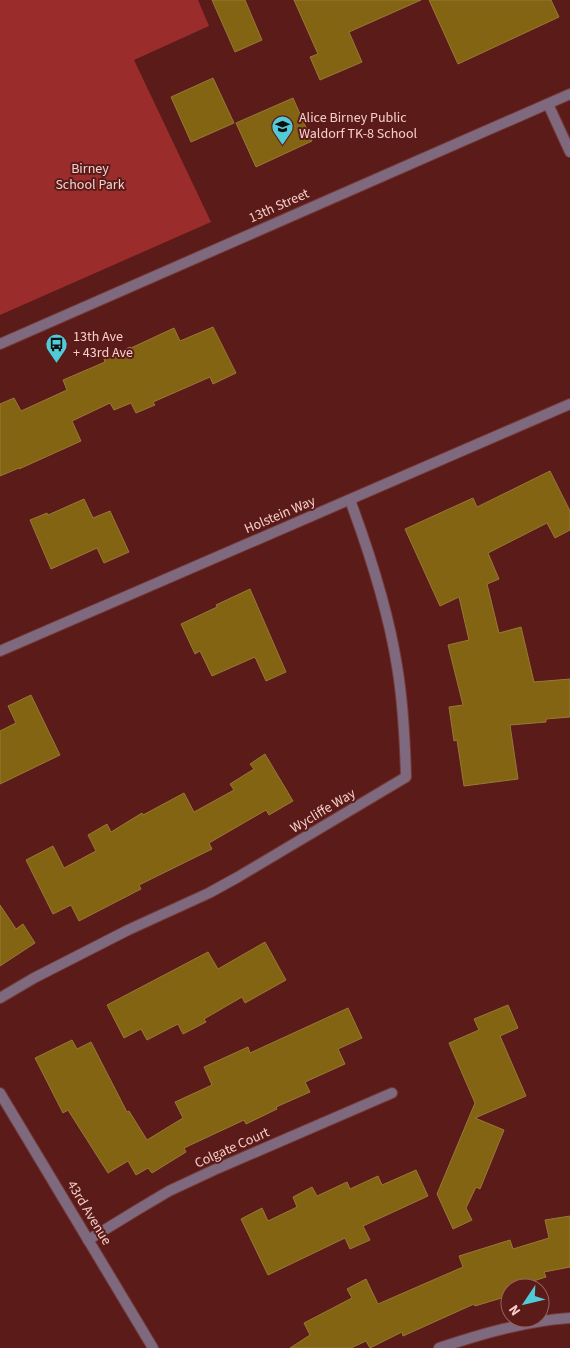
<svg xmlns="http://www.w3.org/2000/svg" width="570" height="1348" font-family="'Source Sans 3',sans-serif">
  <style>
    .green { fill: #9a2d2b }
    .building { fill: #836413; stroke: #977936 }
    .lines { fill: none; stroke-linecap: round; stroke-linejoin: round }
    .minor-casing { stroke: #763b39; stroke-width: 12 }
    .tertiary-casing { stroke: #763b39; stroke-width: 12 }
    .minor { stroke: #7e697f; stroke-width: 10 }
    .tertiary { stroke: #7e697f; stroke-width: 10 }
    .labels { text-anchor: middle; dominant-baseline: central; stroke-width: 4; stroke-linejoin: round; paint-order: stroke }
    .poi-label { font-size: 14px; fill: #f7cec9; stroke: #5a1b19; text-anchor: start }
    .park-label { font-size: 14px; fill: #f4d1cd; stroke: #5a1b19 }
    .street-label { font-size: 14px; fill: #f7cec9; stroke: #5a1b19 }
  </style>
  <rect width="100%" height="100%" fill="#5a1b19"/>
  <path class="green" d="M0,0h198l11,26 -75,34 77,162 -211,93z"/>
  <g class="building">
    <path d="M212,0h33l17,40 -27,12z"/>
    <path d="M294,0h127l-72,32 13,30 -42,18 -10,-23 8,-3z"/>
    <path d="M429,0h122l8,17 -101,47z"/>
    <path d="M213,78l21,45 -43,19 -20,-45z"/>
    <path d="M293,98l19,43 -56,26 -20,-44z"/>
    <path d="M213,327l23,46 -23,11 -3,-7 -57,25 2,3 -19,8 -5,-10 -17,7 -4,-7 -38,18 9,20 -62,28v-1l-19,8v-72l14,-6 7,13 46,-21 -4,-10 42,-18 -1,-3 26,-12 1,1 43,-20 6,13z"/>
    <path d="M550,471l20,40v19l-15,8 -8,-15 -59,30 11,26 -12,5 12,49 22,-6 13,55 36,-3v38l-24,2v3l-36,3 8,54 -54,7 -7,-46 -3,1 -5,-34 14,-2 -15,-60 21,-5 -10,-43 -19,9 -35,-77 68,-31 4,9z"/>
    <path d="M84,499l9,19 17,-7 19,41 -25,11 -7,-15 -46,21 -21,-49 17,-7 1,2z"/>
    <path d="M250,589l36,83 -20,9 -11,-24 -43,19 -12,-25 -5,3 -14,-30 36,-17 -1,-2z"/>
    <path d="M31,695l29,60 -60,29v-53l16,-8 -8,-17z"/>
    <path d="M265,754l28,47 -24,14 -3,-5 -57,33 3,6 -73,36 2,4 -62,32 -8,-16 -18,9 -27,-54 27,-14 11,22 32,-17 -8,-16 19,-11 4,8 31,-19 1,2 41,-22 10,19 40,-22 -4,-6 24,-15 -4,-5z"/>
    <path d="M0,905l16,24 7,-5 12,19 -35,23z"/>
    <path d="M265,942l21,38 -41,23 -3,-6 -38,22 2,3 -23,12 -5,-10 -31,16 -6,-11 -17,9 -17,-33 101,-53 10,17z"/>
    <path d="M508,1005l10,23 -18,8 26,60 -51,22 29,12 -24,59 -4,-2 -10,21 6,12 -19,9 -16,-35 38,-91 -26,-60 30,-13 -5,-11z"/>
    <path d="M348,1008l14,30 -24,11 7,15 -40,18 5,10 -34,15 1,2 -31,15 -2,-4 -60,28 2,4 -34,21 -4,-5 -12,7 -8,-14 -20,12 -40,-63 -5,3 -28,-55 37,-18 5,9 14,-7 36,70 2,-1 18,29 36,-22 -8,-16 37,-17 -8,-18 44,-20 2,6z"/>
    <path d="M416,1170l12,26 -65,30 7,14 -20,9 -5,-11 -77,37 -27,-56 21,-11 6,13 29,-14 -4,-10 19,-10 5,9 30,-14 3,7 28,-13 4,9z"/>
    <path d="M570,1216v51l-26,5 2,5 -38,12v7l-33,10 -1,-2 -71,32 -1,-4 -32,16 -4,-7 -15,7h-61l20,-13 -6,-12 48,-25 -5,-9 19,-10 12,25 85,-37 -4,-11 51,-16 3,9 36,-11 -4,-18z"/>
  </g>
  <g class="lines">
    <defs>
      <g id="minor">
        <path d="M548,104l22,48"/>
        <path d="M0,344l570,-250"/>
        <path d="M0,651l570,-247"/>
        <path d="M0,998l34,-20 94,-48 81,-37 29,-16 168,-100c-1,-38 -3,-75 -9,-111 -9,-57 -27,-112 -47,-166"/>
        <path d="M88,1240l49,-30 32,-19 45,-21 178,-77"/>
        <path d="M439,1348c42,-14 86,-27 131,-30"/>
      </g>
      <path id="tertiary" d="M0,1093l153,255"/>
    </defs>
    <use href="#minor" class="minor-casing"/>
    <use href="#tertiary" class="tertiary-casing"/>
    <use href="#minor" class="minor"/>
    <use href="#tertiary" class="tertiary"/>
  </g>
  <defs>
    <symbol id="school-pin" viewBox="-11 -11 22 30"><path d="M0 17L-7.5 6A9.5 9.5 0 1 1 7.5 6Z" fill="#52cbd9" stroke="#5a1b19"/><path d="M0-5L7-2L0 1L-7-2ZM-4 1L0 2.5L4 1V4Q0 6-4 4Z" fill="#111"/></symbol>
    <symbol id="bus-pin" viewBox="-11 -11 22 30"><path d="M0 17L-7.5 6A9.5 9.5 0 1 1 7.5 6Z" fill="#52cbd9" stroke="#5a1b19"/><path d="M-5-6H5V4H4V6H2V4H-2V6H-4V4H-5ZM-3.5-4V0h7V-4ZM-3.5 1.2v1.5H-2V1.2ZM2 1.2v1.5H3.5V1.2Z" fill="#111"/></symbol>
  </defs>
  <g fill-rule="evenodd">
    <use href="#school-pin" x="270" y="114" width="25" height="34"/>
    <use href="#bus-pin" x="44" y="332" width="25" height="34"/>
  </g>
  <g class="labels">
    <g class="poi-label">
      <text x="299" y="118">Alice Birney Public<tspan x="299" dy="16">Waldorf TK-8 School</tspan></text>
      <text x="73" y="337">13th Ave<tspan x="73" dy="16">+ 43rd Ave</tspan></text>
    </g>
    <g class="park-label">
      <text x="90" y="169">Birney<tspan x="90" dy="16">School Park</tspan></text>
    </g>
    <g class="street-label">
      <text transform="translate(279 206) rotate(-24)">13th Street</text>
      <text transform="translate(280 515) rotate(-23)">Holstein Way</text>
      <text transform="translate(323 811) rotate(-31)">Wycliffe Way</text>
      <text transform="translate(232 1148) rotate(-24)">Colgate Court</text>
      <text transform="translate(89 1213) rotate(59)">43rd Avenue</text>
    </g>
  </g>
  <g transform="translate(525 1303) rotate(235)"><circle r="24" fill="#5a1b19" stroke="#99635f"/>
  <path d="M0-4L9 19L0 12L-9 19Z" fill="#52cbd9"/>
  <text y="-8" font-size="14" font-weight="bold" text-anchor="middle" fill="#f7cec9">N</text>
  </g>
</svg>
